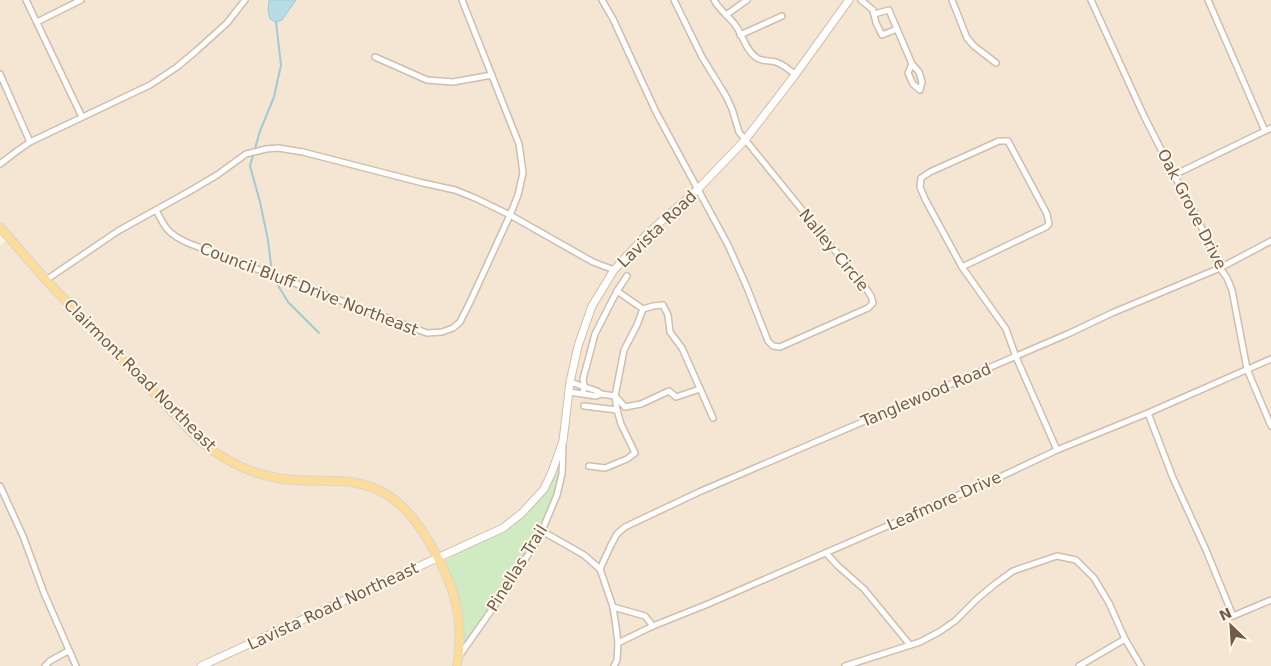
<svg xmlns="http://www.w3.org/2000/svg" width="1271" height="666" font-family="'DejaVu Sans',sans-serif">
  <style>
    .residential { fill: #f4e6d2 }
    .green { fill: #d0eac2 }
    .water { fill: #b8dce6; stroke: #9ecbd7 }
    .lines { fill: none; stroke-linecap: round; stroke-linejoin: round }
    .stream { stroke: #9ecbd7; stroke-width: 2 }
    .minor-casing { stroke: #cfbead; stroke-width: 8 }
    .secondary-casing { stroke: #d2beaa; stroke-width: 9 }
    .primary-casing { stroke: #dbd4d0; stroke-width: 10 }
    .minor { stroke: #fff; stroke-width: 5 }
    .secondary { stroke: #fff; stroke-width: 7 }
    .primary { stroke: #fbdc9b; stroke-width: 8 }
    .labels { text-anchor: middle; dominant-baseline: central; stroke-width: 4; stroke-linejoin: round; paint-order: stroke }
    .street-label { font-size: 16px; fill: #745b49; stroke: #fff8e9 }
  </style>
  <rect width="100%" height="100%" fill="#fcf4e3"/>
  <path class="residential" d="M0,0h1271v666h-1271v-420l9,-8 -9,-11z"/>
  <path class="green" d="M563,441l-1,33 -20,57 -79,117 -9,-52 -13,-32 37,-25 25,-11 41,-39z"/>
  <path class="water" d="M269,0h27l-14,20 -6,2 -6,-3 -2,-9z"/>
  <g class="lines">
    <g class="stream">
      <path d="M272,273l-4,-33 -8,-38 -10,-36 10,-35 14,-34 7,-32 -5,-43"/>
      <path d="M273,277l15,25 31,31"/>
    </g>
    <defs>
      <g id="minor">
        <path d="M26,0l56,117"/>
        <path d="M602,0l11,19 43,93 72,133 18,40 22,56 5,5 7,1 88,-39 5,-5 -2,-7 -4,-6 -128,-158 -7,-23 -6,-13 -24,-39 -28,-57"/>
        <path d="M714,0c5,10 16,17 22,26 7,10 10,25 21,32 6,4 13,2 19,4 8,3 13,7 19,13"/>
        <path d="M861,0l12,10 3,13 6,12 15,-6 15,35 7,8 3,10 -2,8 -7,-6 -5,-11 4,-9"/>
        <path d="M952,0l15,38 7,8 22,17"/>
        <path d="M1091,0l53,116 30,59 20,36 26,57 7,10 5,12 15,79 24,57"/>
        <path d="M1208,0l57,131"/>
        <path d="M874,14l15,-4 8,19"/>
        <path d="M726,15l21,-15"/>
        <path d="M37,22l44,-22"/>
        <path d="M740,35l42,-19"/>
        <path d="M375,57l52,23 26,2 39,-7"/>
        <path d="M0,74l30,68"/>
        <path d="M999,141h9l39,73 2,10 -3,3 -84,40 -37,-68 -5,-12 1,-9 9,-6z"/>
        <path d="M0,164l17,-13 13,-9 120,-57 27,-18 19,-16 31,-28 18,-23"/>
        <path d="M1174,175l97,-47"/>
        <path d="M156,210c9,18 12,24 32,33l239,90 15,-1 11,-4 7,-6 11,-22 39,-85 8,-20 5,-22 -4,-29 -57,-144"/>
        <path d="M962,267l44,62 10,28 41,93"/>
        <path d="M46,280l72,-49 72,-40 27,-16 29,-21 20,-5 12,-1 25,4 120,31 32,7 20,8 35,17 83,47 21,8"/>
        <path d="M617,291l26,18"/>
        <path d="M570,382l27,9 4,3"/>
        <path d="M569,392l27,4 5,-2 14,2 10,11 16,-3 28,-13 7,6 24,-8"/>
        <path d="M583,393l1,-7 -1,-7 12,-45 22,-43 10,-15"/>
        <path d="M584,406l33,4"/>
        <path d="M1148,413l25,65 33,72 27,66 38,-16"/>
        <path d="M589,466l16,2 22,-9 8,-6 -14,-29 -4,-14 -2,-14 9,-46 13,-25 6,-16 10,-3 10,-1 5,10 2,17 12,16 31,70"/>
        <path d="M0,486l23,50 21,57 32,73"/>
        <path d="M542,531l42,24 16,14 13,38 3,20 2,16 -1,17 -3,6"/>
        <path d="M826,553l12,13 26,23 46,56"/>
        <path d="M600,569l11,-24 6,-11 8,-7 74,-35 371,-159 42,-20 108,-45 51,-27"/>
        <path d="M613,607l32,9 8,10"/>
        <path d="M618,643l35,-17 55,-22 292,-127 57,-27 91,-37 123,-54"/>
        <path d="M460,655l33,-47 46,-70 18,-43 5,-21 1,-27"/>
        <path d="M45,666l5,-5 18,-10"/>
        <path d="M845,666l75,-24 19,-10 16,-11 22,-22 18,-15 18,-13 44,-15 19,4 18,18 15,25 16,36 16,27"/>
        <path d="M1079,666l46,-27"/>
      </g>
      <path id="secondary" d="M201,666l302,-138 19,-15 22,-24 8,-17 11,-31 7,-59 8,-36 14,-40 22,-36 33,-36 51,-45 47,-49 50,-65 54,-75"/>
      <path id="primary" d="M0,227l46,53 153,160c23,19 48,33 78,38 21,4 43,2 64,3 52,3 76,36 98,79 18,33 25,69 18,106"/>
    </defs>
    <use href="#minor" class="minor-casing"/>
    <use href="#secondary" class="secondary-casing"/>
    <use href="#primary" class="primary-casing"/>
    <use href="#minor" class="minor"/>
    <use href="#secondary" class="secondary"/>
    <use href="#primary" class="primary"/>
  </g>
  <g class="labels">
    <g class="street-label">
      <text transform="translate(1192 209) rotate(63)">Oak Grove Drive</text>
      <text transform="translate(657 229) rotate(-44)">Lavista Road</text>
      <text transform="translate(834 250) rotate(51)">Nalley Circle</text>
      <text transform="translate(309 289) rotate(21)">Council Bluff Drive Northeast</text>
      <text transform="translate(140 375) rotate(45)">Clairmont Road Northeast</text>
      <text transform="translate(926 395) rotate(-23)">Tanglewood Road</text>
      <text transform="translate(944 501) rotate(-24)">Leafmore Drive</text>
      <text transform="translate(517 568) rotate(-58)">Pinellas Trail</text>
      <text transform="translate(333 606) rotate(-25)">Lavista Road Northeast</text>
    </g>
  </g>
  <g transform="translate(1231 626) rotate(335)" stroke="#fff8e9" stroke-width="4" paint-order="stroke">
  <path d="M0-4L9 19L0 12L-9 19Z" fill="#745b49"/>
  <text y="-8" font-size="14" font-weight="bold" text-anchor="middle" fill="#745b49">N</text>
  </g>
</svg>
